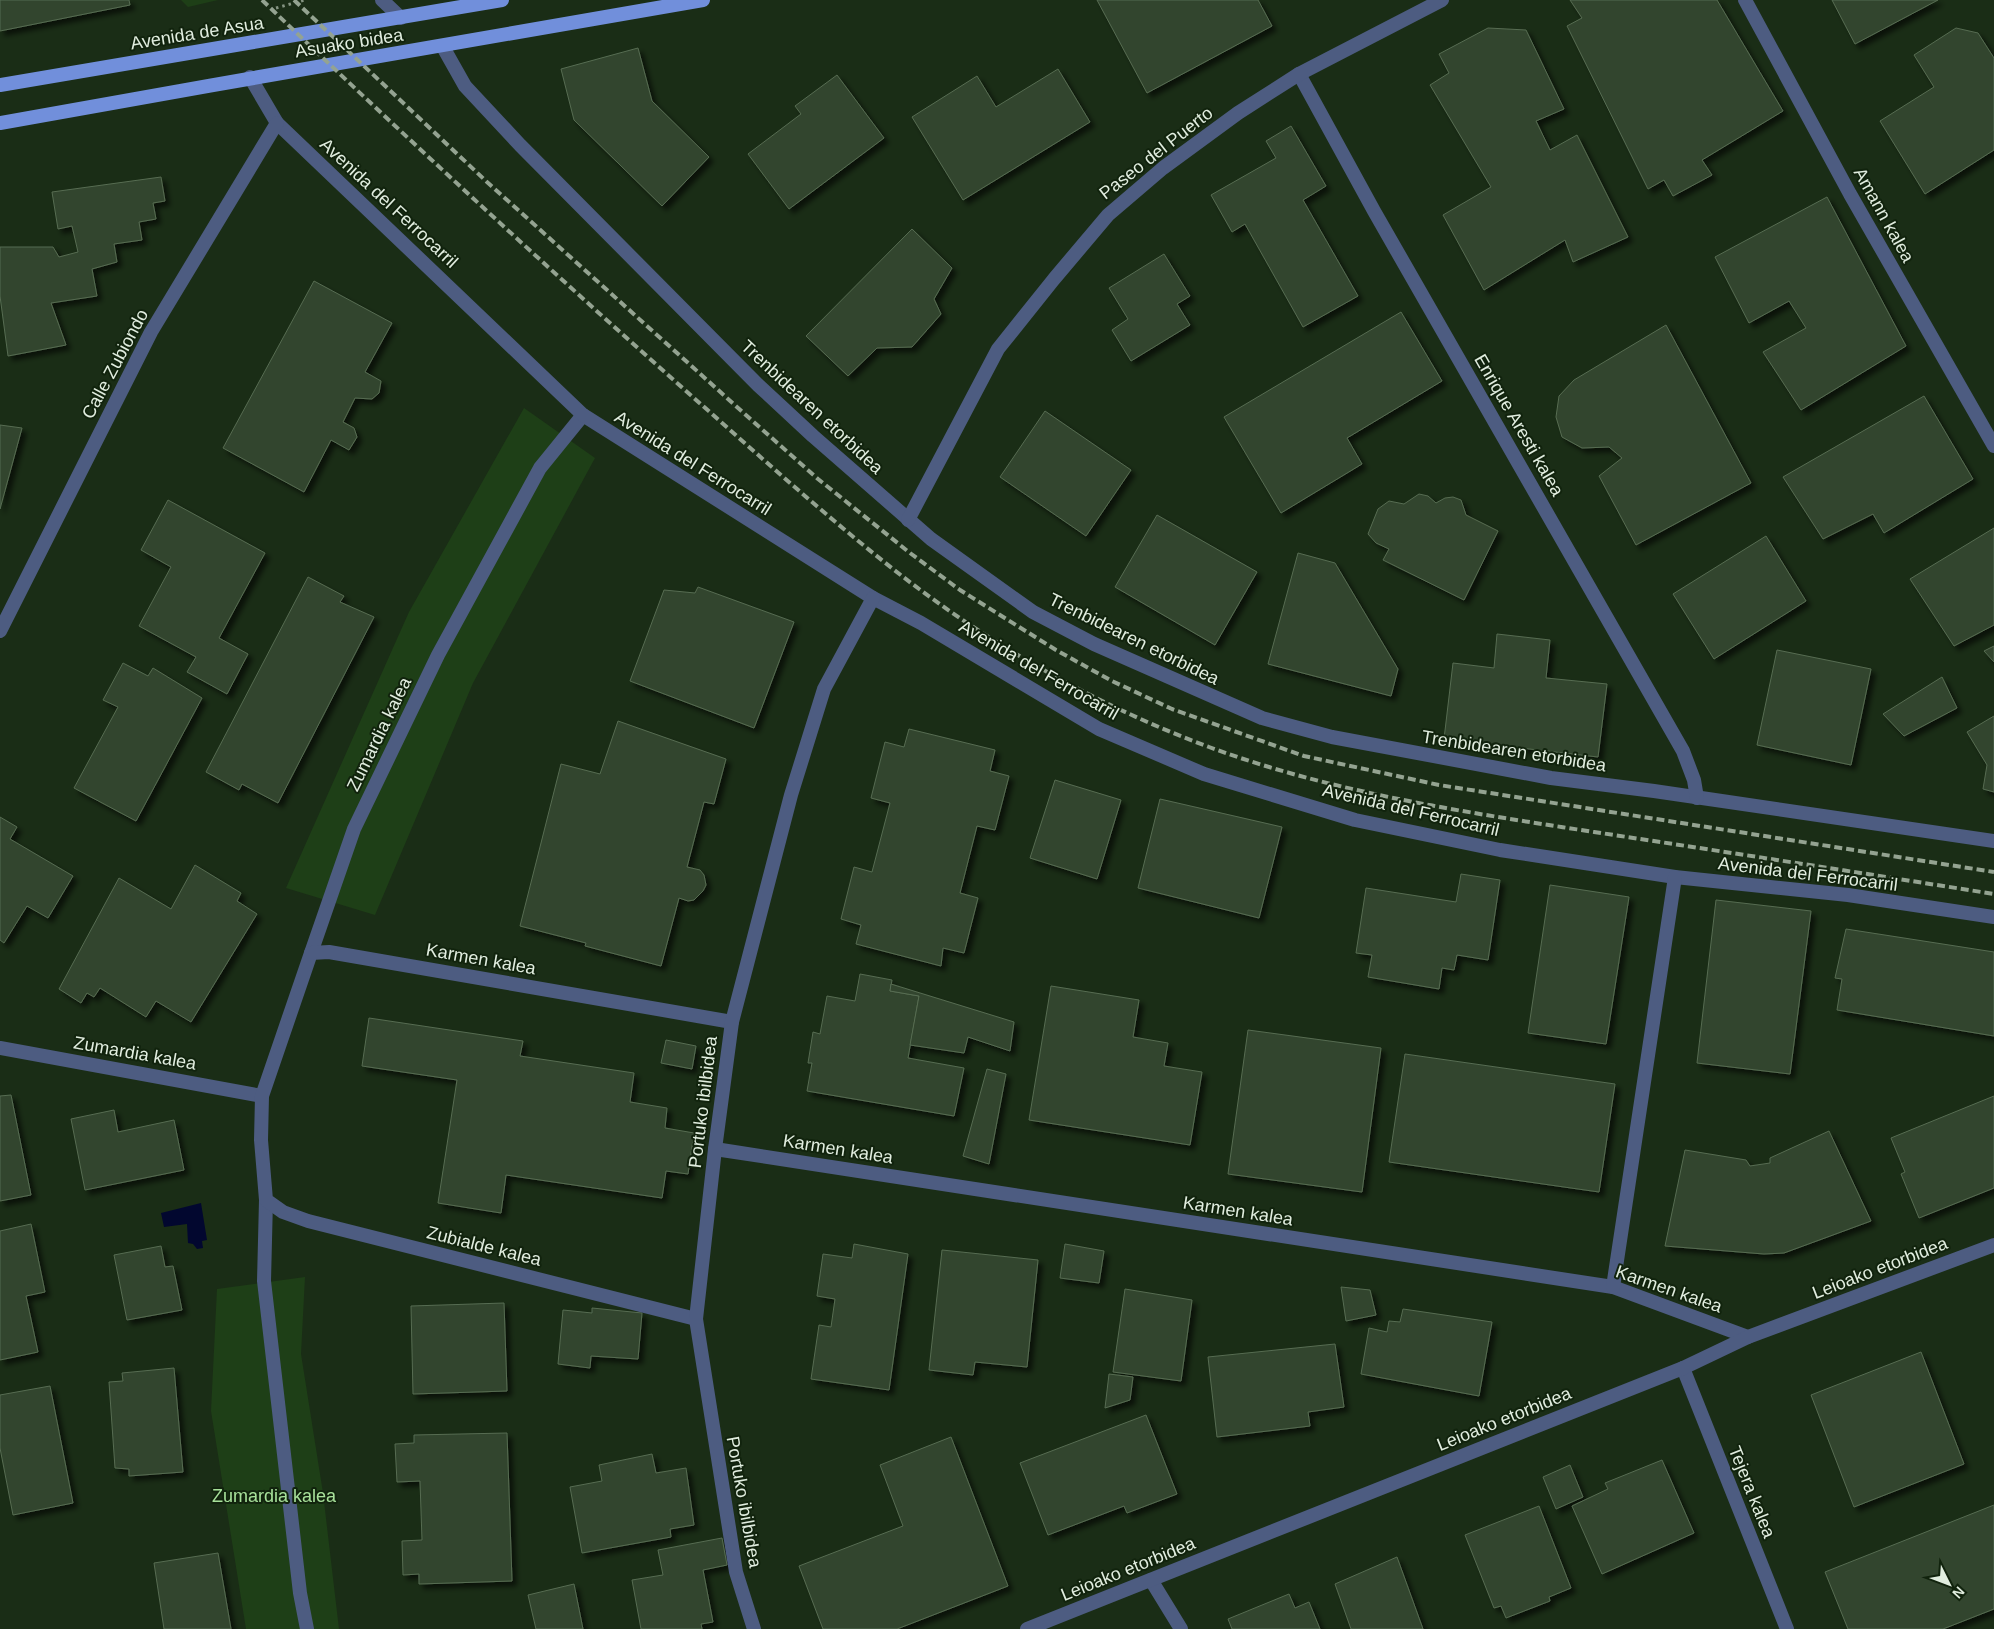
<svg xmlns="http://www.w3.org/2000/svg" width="1994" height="1629" font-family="Arial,sans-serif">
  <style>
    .green { fill: #1e3f17 }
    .water { fill: #02072f }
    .building { fill: #31452d; stroke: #576c52; filter: url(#shadow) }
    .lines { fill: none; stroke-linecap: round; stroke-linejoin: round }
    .path { stroke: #859482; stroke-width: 3; stroke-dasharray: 2.5 4; stroke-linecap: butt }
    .pedestrian { stroke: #4d5c81; stroke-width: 14 }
    .minor { stroke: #4d5c81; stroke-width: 14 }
    .primary { stroke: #718fdb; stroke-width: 14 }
    .rail { stroke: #94a391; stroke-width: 4; stroke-dasharray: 8 4; stroke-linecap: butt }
    .labels { text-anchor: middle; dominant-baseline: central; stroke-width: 4; stroke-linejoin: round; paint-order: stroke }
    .street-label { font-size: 18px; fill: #e1eddf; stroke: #11230d }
    .park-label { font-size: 18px; fill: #a7e09a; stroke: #11230d }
  </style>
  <defs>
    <filter id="shadow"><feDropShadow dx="4.5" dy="4.5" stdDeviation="2.5" flood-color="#0009"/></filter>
  </defs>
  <rect width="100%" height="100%" fill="#1a2d16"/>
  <g class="green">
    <path d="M181,0h37l-30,7z"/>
    <path d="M524,408l71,50 -122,225 -98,232 -89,-27 123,-276z"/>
    <path d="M305,1277l-4,77 22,139 16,136h-93l-35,-218 6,-122z"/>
  </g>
  <path class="water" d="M201,1203l6,37 -5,1 1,7 -6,1 -4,-5 -5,-1 -1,-19 -23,3 -3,-14z"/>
  <g class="building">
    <path d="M0,0h129l1,5 -130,26z"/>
    <path d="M1097,0h161l14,26 -125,67z"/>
    <path d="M1570,0h147l66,111 -81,49 10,15 -39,21 -9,-16 -16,9 -81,-163 15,-8z"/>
    <path d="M1832,0h106l-83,44z"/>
    <path d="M1488,28l38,2 38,79 -28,12 14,29 27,-15 51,102 -55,25 -8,-22 -81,50 -41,-75 48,-28 -61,-102 19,-12 -10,-19z"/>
    <path d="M1956,28l22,5 16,25v92l-69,44 -45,-73 54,-34 -20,-32z"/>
    <path d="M638,48l14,53 57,56 -47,49 -88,-86 -13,-51z"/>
    <path d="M1058,69l32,53 -127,78 -51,-83 65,-41 19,31z"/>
    <path d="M837,75l47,63 -95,71 -41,-55 53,-40 -6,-8z"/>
    <path d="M1291,126l35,60 -23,14 55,96 -55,31 -58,-103 -13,8 -21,-37 65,-37 -10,-17z"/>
    <path d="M161,177l4,24 -12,2 3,16 -17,3 3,18 -28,4 3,18 -25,7 5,27 -46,7 15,42 -58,11 -8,-60v-49h53l6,10 19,-5 -6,-26 -14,3 -6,-37z"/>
    <path d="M1827,197l79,149 -105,64 -38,-58 43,-24 -17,-27 -40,22 -34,-66z"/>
    <path d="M912,229l40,39 -18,31 7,15 -29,33 -35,1 -29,28 -42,-40z"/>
    <path d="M1164,254l26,42 -13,8 13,21 -59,36 -19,-31 16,-11 -19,-31z"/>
    <path d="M314,281l78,42 -27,49 16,9 -2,12 -7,6 -17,-1 -12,24 11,6 3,9 -8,13 -18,-10 -27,52 -81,-44z"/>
    <path d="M1401,312l41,69 -95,57 15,26 -81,49 -57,-96z"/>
    <path d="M1666,325l85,158 -115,62 -37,-69 23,-18 -13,-11 -27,1 -20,-11 -6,-20 3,-21 15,-16z"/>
    <path d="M1924,396l49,83 -89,54 -11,-19 -50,25 -40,-62z"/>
    <path d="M1045,411l86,59 -45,66 -86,-59z"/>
    <path d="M0,425l22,3 -22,81z"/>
    <path d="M1419,494l9,2 8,7 9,-5 8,-1 8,3 5,15 32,16 -34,69 -81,-40 6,-11 -13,-6 -8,-9 10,-25 11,-8 15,3z"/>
    <path d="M168,500l97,53 -46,85 29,16 -21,40 -40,-22 9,-15 -57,-31 32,-59 -30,-17z"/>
    <path d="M1157,515l100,57 -42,73 -100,-58z"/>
    <path d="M1994,528v97l-40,21 -44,-67z"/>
    <path d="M1766,536l40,65 -92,58 -41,-65z"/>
    <path d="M1298,553l37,10 63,106 -7,27 -123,-32z"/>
    <path d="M308,577l36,19 -4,6 34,15 -96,186 -36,-19 -3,6 -33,-18z"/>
    <path d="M698,587l96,35 -40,106 -124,-47 34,-91 31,3z"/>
    <path d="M1497,634l53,6 -4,38 61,6 -9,73 -154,-18 9,-76 41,5z"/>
    <path d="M1994,646v16l-10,-11z"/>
    <path d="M1777,650l94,19 -20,96 -94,-20z"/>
    <path d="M123,663l25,13 5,-8 49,30 -66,123 -62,-33 44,-81 -15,-7z"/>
    <path d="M1942,677l15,31 -53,28 -21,-22z"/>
    <path d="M1994,716v76l-11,-3 4,-24 -20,-33z"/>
    <path d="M618,721l108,38 -12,45 -10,-2 -17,65 13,3 4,5 2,10 -3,6 -9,9 -6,1 -9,-3 -18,68 -76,-20 1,-3 -66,-17 41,-162 39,10z"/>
    <path d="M909,729l86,21 -5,21 19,5 -14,54 -18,-4 -17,67 18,5 -14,55 -21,-5 -2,18 -85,-22 5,-19 -20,-6 13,-52 18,5 18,-69 -19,-5 14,-56 19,5z"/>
    <path d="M1055,780l66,20 -24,79 -67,-21z"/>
    <path d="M1160,799l122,28 -23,91 -121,-30z"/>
    <path d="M0,817l17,10 -7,12 63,37 -25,42 -21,-12 -23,37 -4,-3z"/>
    <path d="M195,865l46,28 -4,8 20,13 -66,108 -35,-21 -10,16 -46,-29 -6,9 -7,-4 -6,10 -22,-14 60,-111 52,31z"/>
    <path d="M1461,874l39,6 -12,80 -31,-5 -3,15 -12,-2 -3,21 -71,-12 4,-22 -16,-2 10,-65 90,14z"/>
    <path d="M1550,885l79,12 -23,147 -78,-11z"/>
    <path d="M1716,900l95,11 -21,163 -93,-11z"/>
    <path d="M1846,929l148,23v84l-157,-26 5,-31 -7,-1z"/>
    <path d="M860,974l32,6 -2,11 29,5 -11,62 56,10 -10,48 -147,-25 5,-28h-4l5,-31 7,2 7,-38 28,5z"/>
    <path d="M891,984l123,38 -4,29 -42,-14 -4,16 -54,-8 9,-49 -29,-5z"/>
    <path d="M1051,986l88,14 -6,37 35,6 -4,23 38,6 -12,73 -161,-25z"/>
    <path d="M369,1018l154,23 -3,15 114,17 -4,29 37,6 -2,20 29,5 -6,41 -22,-3 -4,27 -156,-23 -5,38 -63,-10 19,-123 -95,-14z"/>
    <path d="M1248,1030l133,18 -19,144 -134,-18z"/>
    <path d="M666,1040l30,6 -4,23 -31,-6z"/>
    <path d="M1405,1054l210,30 -16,108 -210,-30z"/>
    <path d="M987,1069l19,5 -17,90 -26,-8z"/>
    <path d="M11,1095l20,100 -31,6v-105z"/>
    <path d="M1994,1096v92l-75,30 -18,-44 4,-2 -14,-34z"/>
    <path d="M114,1110l4,22 56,-12 10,50 -99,20 -14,-71z"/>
    <path d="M1829,1131l42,90 -87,32 -20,1 -99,-8 20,-96 61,10 4,6 20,-3v-5z"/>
    <path d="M31,1224l14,68 -19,4 12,56 -38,8v-129z"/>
    <path d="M854,1244l54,10 -19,136 -78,-11 8,-54 12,2 4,-28 -18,-3 6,-42 29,4z"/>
    <path d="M1065,1244l39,7 -5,32 -39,-5z"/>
    <path d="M161,1246l4,21 8,-1 9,44 -55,10 -13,-65z"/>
    <path d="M942,1250l96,10 -11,107 -52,-5 -2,13 -44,-5z"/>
    <path d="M1341,1287l29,3 6,25 -30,6z"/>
    <path d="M1125,1289l67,11 -11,81 -68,-9z"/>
    <path d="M504,1303l3,88 -94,3 -2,-88z"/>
    <path d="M592,1308l50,5 -4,46 -47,-3 -1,12 -32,-4 5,-54 29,3z"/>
    <path d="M1403,1309l89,13 -13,74 -118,-22 8,-46 18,4 2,-11 11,1z"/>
    <path d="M1335,1344l9,63 -36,5 2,14 -93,11 -9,-80z"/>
    <path d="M1921,1352l43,112 -110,43 -43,-112z"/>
    <path d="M174,1368l9,104 -54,4v-7l-14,-1 -6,-86 14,-1 -1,-8z"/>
    <path d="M1109,1374l24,3 -3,23 -25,8z"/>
    <path d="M50,1386l23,117 -60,12 -13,-67v-53z"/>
    <path d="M1146,1415l31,79 -50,19 -3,-7 -76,29 -28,-72z"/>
    <path d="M507,1433l5,148 -93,3v-10l-16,1 -1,-34 20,-1 -2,-59 -23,1 -2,-38 19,-1v-8z"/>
    <path d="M951,1437l57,149 -111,43h-74l-24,-63 104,-40 -23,-61z"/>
    <path d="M652,1454l4,19 30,-5 8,57 -24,4 1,8 -89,16 -12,-66 32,-6 -3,-16z"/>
    <path d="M1662,1460l32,73 -92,41 -30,-68 36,-17 -3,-6z"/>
    <path d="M1570,1465l13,32 -27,12 -13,-32z"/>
    <path d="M1994,1505v104l-51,20h-95l-23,-57z"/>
    <path d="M1539,1506l32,82 -22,9 1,4 -44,17 -5,-12 -7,2 -29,-73z"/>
    <path d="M722,1538l5,27 -24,5 10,52 -12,2 1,5h-61l-9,-49 31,-5 -5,-25z"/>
    <path d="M218,1553l13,76h-67l-10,-66z"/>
    <path d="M1397,1557l26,72h-72l-16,-45z"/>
    <path d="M574,1584l9,45h-47l-8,-34z"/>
    <path d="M1289,1594l6,14 14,-6 11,27h-88l-4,-10z"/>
  </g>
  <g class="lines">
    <path class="path" d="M276,8l29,-8"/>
    <g class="pedestrian">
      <path d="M311,953l43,-124 84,-174 102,-187 43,-53"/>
      <path d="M266,1200l-2,81 36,312 7,36"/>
    </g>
    <g class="minor">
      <path d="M382,0l19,18"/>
      <path d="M1745,0l105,194 144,252"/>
      <path d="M443,47l22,39 55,59 238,240 55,51 118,103 102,73 61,32 168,74 70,19 219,41 103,13 340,50"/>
      <path d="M1299,74l75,137 309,540 11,29 3,18"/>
      <path d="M250,77l27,46 306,292 290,183 48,25 178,106 105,45 151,46 145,30 175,27 173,18 146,22"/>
      <path d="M908,520l90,-171 56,-70 54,-64 55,-47 75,-55 61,-39 143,-74"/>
      <path d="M0,631l151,-299 126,-209"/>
      <path d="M0,1048l262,48"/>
      <path d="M715,1149l898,138 135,50"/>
      <path d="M1613,1287l62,-410"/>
      <path d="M696,1319l-388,-98 -25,-9 -17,-12 -5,-60 1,-44 49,-143 18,-1 403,70"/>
      <path d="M1683,1368l104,261"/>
      <path d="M1151,1580l30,49"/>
      <path d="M754,1629l-18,-57 -40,-253 19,-170 17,-127 59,-227 33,-106 49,-91"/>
      <path d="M1027,1629l656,-261 65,-31 246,-92"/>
    </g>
    <g class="primary">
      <path d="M0,85l502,-85"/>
      <path d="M0,123c234,-43 469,-81 703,-123"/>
    </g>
    <g class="rail">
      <path d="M262,0c139,133 280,263 424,391 68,60 136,122 207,178 95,75 203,136 316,178 125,46 255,65 385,85 133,20 267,41 400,62"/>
      <path d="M294,0l193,182 260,234 71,63 92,74 50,37 96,60 56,31 60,28 132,47 135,29 555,87"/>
    </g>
  </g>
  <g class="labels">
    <g class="street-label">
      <text transform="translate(197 33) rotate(-9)">Avenida de Asua</text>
      <text transform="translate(349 43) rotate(-9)">Asuako bidea</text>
      <text transform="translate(1156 153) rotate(-38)">Paseo del Puerto</text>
      <text transform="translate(389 203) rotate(43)">Avenida del Ferrocarril</text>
      <text transform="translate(1884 215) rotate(61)">Amann kalea</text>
      <text transform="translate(115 364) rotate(-62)">Calle Zubiondo</text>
      <text transform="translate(812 407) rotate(43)">Trenbidearen etorbidea</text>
      <text transform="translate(1519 425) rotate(60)">Enrique Aresti kalea</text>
      <text transform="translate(693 463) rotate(32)">Avenida del Ferrocarril</text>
      <text transform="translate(1134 639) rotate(26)">Trenbidearen etorbidea</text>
      <text transform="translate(1039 670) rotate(30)">Avenida del Ferrocarril</text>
      <text transform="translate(379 734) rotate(-64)">Zumardia kalea</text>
      <text transform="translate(1514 751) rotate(9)">Trenbidearen etorbidea</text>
      <text transform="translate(1411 810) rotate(13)">Avenida del Ferrocarril</text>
      <text transform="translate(1808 874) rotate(7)">Avenida del Ferrocarril</text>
      <text transform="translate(481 959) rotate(10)">Karmen kalea</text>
      <text transform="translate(135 1053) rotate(10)">Zumardia kalea</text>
      <text transform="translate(703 1102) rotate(-83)">Portuko ibilbidea</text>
      <text transform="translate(838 1149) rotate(9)">Karmen kalea</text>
      <text transform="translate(1238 1211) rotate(9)">Karmen kalea</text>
      <text transform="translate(484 1246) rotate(14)">Zubialde kalea</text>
      <text transform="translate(1880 1268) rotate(-21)">Leioako etorbidea</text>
      <text transform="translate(1669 1289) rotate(19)">Karmen kalea</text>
      <text transform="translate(1504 1419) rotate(-22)">Leioako etorbidea</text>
      <text transform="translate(1752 1492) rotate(68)">Tejera kalea</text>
      <text transform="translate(744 1502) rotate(80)">Portuko ibilbidea</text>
      <text transform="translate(1128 1569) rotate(-22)">Leioako etorbidea</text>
    </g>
    <g class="park-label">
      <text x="274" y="1496">Zumardia kalea</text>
    </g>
  </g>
  <g transform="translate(1949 1584) rotate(132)" stroke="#11230d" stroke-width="4" paint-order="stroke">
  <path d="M0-4L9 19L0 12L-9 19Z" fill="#e1eddf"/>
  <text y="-8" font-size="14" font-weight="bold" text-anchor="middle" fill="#e1eddf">N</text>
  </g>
</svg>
